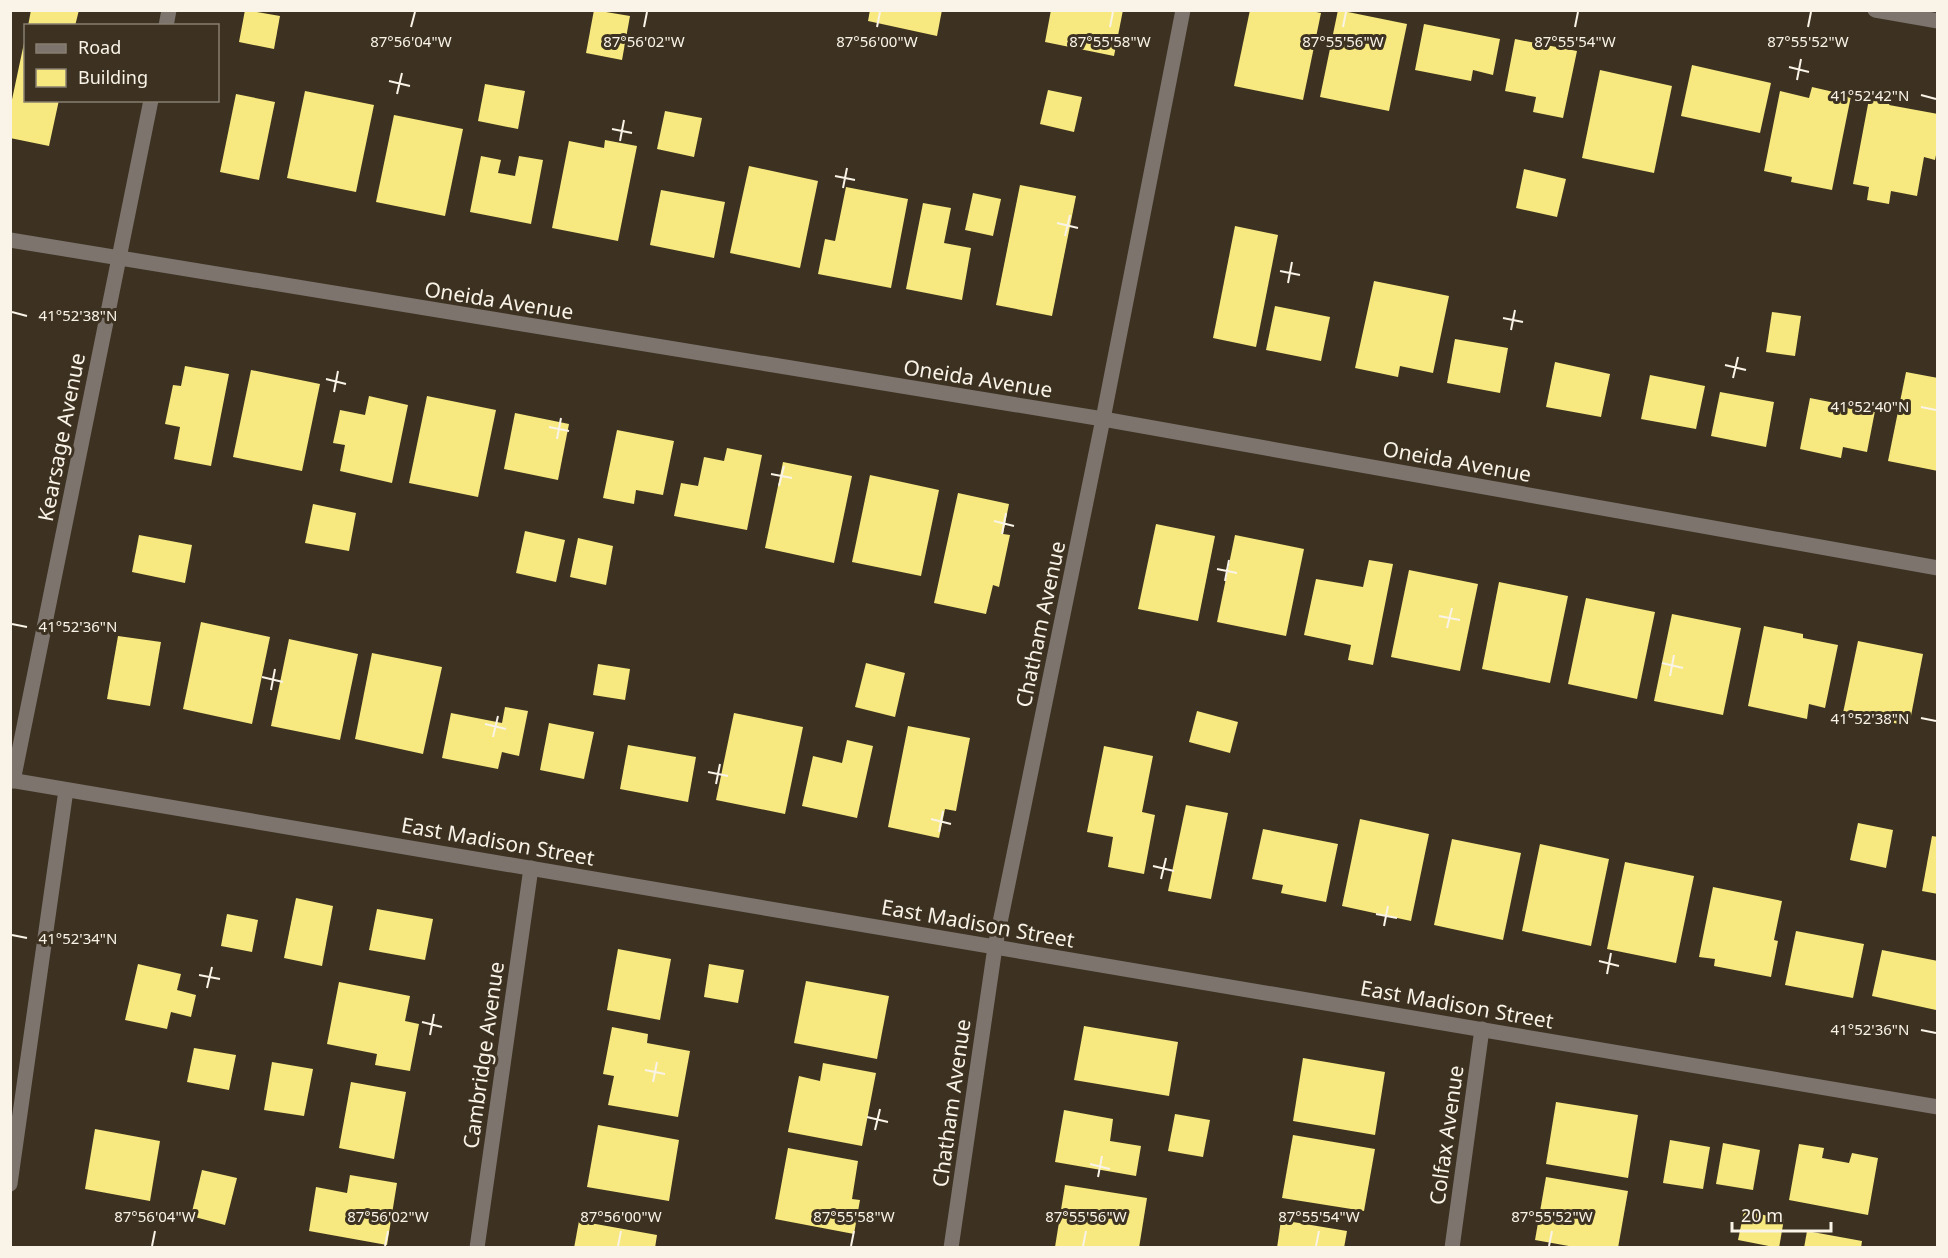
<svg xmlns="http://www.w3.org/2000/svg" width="1948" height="1258" font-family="'Noto Sans',sans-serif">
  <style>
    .building { fill: #f7e97f }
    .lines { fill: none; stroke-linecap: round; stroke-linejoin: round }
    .street { stroke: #7d746e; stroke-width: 15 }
    .ticks { fill: none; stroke: #f9f3e8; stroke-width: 2 }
    .labels { text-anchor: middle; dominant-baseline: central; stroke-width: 6; stroke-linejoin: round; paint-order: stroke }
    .street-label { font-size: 21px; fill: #f9f3e8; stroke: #3d3221 }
    .ticks-label { font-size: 15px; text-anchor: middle; fill: #f9f3e8; stroke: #3d3221; stroke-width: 6; stroke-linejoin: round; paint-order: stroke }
  </style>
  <rect width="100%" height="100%" fill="#3d3221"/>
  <g class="building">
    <path d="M31,10h48l-4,16h-47z"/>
    <path d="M245,10l35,6 -6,33 -35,-7z"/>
    <path d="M594,10l36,6 -8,44 -36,-7z"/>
    <path d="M870,10h72l-5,26 -69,-15z"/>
    <path d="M1051,10h72l-9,46 -69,-14z"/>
    <path d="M1250,10h57l14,3 -18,87 -69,-14z"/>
    <path d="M1338,10l69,14 -18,87 -69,-14z"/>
    <path d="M1424,24l76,15 -7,36 -20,-5 -2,11 -56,-11z"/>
    <path d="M1515,39l62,12 -14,67 -30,-6 3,-15 -31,-6z"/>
    <path d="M24,43l2,57h33l-10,46 -39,-8v-29z"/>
    <path d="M1692,65l79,18 -11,50 -79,-17z"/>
    <path d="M1600,70l72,16 -18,87 -72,-15z"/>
    <path d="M485,84l40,7 -7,38 -40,-8z"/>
    <path d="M1812,87l39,9 -19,94 -41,-8 1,-5 -28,-6 16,-80 29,7z"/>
    <path d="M1048,90l34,7 -8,35 -34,-8z"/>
    <path d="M305,91l69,14 -18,87 -69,-14z"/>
    <path d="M236,94l39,8 -16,78 -39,-8z"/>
    <path d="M1869,99l21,4 -1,2 49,9v31l-3,15 -11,-3 -7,39 -26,-5 -2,13 -22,-4 2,-13 -16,-3z"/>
    <path d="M665,111l37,7 -8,39 -37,-8z"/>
    <path d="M394,115l69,14 -18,87 -69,-14z"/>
    <path d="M605,140l32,6 -19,95 -66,-13 17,-87 35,7z"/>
    <path d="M481,156l20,4 -3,13 17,3 4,-20 24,4 -12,64 -61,-12z"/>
    <path d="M749,166l69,15 -18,87 -70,-15z"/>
    <path d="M1524,169l42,10 -9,38 -41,-9z"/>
    <path d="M1020,185l56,11 -24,120 -56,-11z"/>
    <path d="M846,187l62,12 -17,89 -73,-14 7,-35 10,2z"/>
    <path d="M661,190l64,12 -11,56 -64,-13z"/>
    <path d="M973,193l28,6 -8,37 -28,-6z"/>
    <path d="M923,203l28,5 -7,35 27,5 -9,52 -56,-11z"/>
    <path d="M1235,226l43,9 -22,112 -43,-9z"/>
    <path d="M1374,281l75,15 -16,77 -33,-7 -2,11 -43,-9z"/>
    <path d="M1275,306l55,11 -9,44 -55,-11z"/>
    <path d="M1772,312l29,4 -6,40 -29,-4z"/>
    <path d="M1455,339l53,9 -8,45 -53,-10z"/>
    <path d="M1555,362l55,12 -9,43 -55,-10z"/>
    <path d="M185,366l44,8 -18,92 -37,-7 6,-32 -15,-3 8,-39 8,1z"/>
    <path d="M251,370l69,14 -18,87 -69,-14z"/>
    <path d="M1906,372l32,6v93l-50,-10z"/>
    <path d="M1650,375l55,11 -9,43 -55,-10z"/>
    <path d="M1720,392l54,10 -8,45 -55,-11z"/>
    <path d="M369,396l39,9 -16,78 -52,-12 5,-26 -12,-2 7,-33 25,5z"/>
    <path d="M427,396l69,14 -18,87 -69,-14z"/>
    <path d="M1810,398l65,13 -8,41 -24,-5 -2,11 -41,-9z"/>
    <path d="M515,413l54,11 -11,56 -54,-11z"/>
    <path d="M617,430l57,11 -11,54 -27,-5 -2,14 -31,-6z"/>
    <path d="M727,448l35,7 -15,75 -73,-14 7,-33 17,3 6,-29 20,4z"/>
    <path d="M783,462l69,14 -18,87 -69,-15z"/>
    <path d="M870,475l69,15 -18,86 -69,-14z"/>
    <path d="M958,493l51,11 -6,30 7,1 -11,52 -6,-2 -7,29 -52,-11z"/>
    <path d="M313,504l43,9 -7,38 -44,-8z"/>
    <path d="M1156,524l59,12 -17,85 -60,-12z"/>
    <path d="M525,531l40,9 -9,42 -40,-9z"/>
    <path d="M139,535l53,10 -7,38 -53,-11z"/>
    <path d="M1235,535l69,14 -18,87 -69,-14z"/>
    <path d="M578,538l35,8 -7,39 -36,-8z"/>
    <path d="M1369,560l24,4 -20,101 -25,-5 3,-15 -47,-10 12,-56 47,8z"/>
    <path d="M1409,570l69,14 -18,87 -69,-14z"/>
    <path d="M1499,582l69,14 -18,87 -68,-14z"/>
    <path d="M1586,598l69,14 -18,87 -69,-15z"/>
    <path d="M1672,614l69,14 -18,87 -69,-14z"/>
    <path d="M201,622l69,15 -18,87 -69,-15z"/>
    <path d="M1764,626l39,8v4l35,7 -13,63 -16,-4 -2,15 -59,-13z"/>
    <path d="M118,636l43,6 -11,64 -43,-7z"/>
    <path d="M289,639l69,15 -18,86 -69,-14z"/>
    <path d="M1858,641l65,13 -14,72 -66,-13z"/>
    <path d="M372,653l70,14 -19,87 -68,-15z"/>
    <path d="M866,663l39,10 -10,44 -40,-10z"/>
    <path d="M598,664l32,5 -5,31 -32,-5z"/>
    <path d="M505,707l23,4 -9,45 -17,-4 -4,17 -56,-11 9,-45 51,10z"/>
    <path d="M1197,711l41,11 -8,31 -41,-11z"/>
    <path d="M734,713l69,14 -18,87 -69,-14z"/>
    <path d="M549,723l45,9 -10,47 -44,-9z"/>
    <path d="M908,726l62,12 -14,73 -11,-2 -6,29 -51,-11z"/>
    <path d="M847,740l26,6 -16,72 -55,-12 11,-50 29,7z"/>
    <path d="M628,745l68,12 -8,45 -68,-13z"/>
    <path d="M1104,746l49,10 -11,56 13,3 -11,59 -36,-7 5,-30 -26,-5z"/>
    <path d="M1186,805l42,8 -17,86 -43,-8z"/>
    <path d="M1360,819l69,15 -18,87 -69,-15z"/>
    <path d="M1858,823l35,7 -7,38 -36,-8z"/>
    <path d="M1263,829l75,15 -12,58 -45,-9 2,-8 -31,-6z"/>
    <path d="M1932,836l6,1v57l-16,-3z"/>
    <path d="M1452,839l69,14 -18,87 -69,-15z"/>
    <path d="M1540,844l69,15 -18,87 -69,-15z"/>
    <path d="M1625,862l69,14 -18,87 -69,-14z"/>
    <path d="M1713,887l69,14 -8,39 4,1 -7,36 -57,-11 1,-7 -16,-2z"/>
    <path d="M296,898l37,8 -11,60 -38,-8z"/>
    <path d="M377,909l56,10 -8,41 -56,-10z"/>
    <path d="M227,914l31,6 -6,32 -31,-6z"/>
    <path d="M1796,931l68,13 -11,54 -68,-13z"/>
    <path d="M618,949l53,10 -11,61 -53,-10z"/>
    <path d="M1882,950l56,11v39l-2,10 -64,-14z"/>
    <path d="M138,964l43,10 -4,16 19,5 -5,22 -20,-5 -4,17 -42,-9z"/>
    <path d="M709,964l35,6 -6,33 -34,-6z"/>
    <path d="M806,981l83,15 -12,63 -83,-16z"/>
    <path d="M339,982l71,14 -5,25 14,3 -9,47 -35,-6 2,-11 -50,-10z"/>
    <path d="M1084,1026l94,16 -9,54 -95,-16z"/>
    <path d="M612,1027l36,7 -1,9 43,8 -12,66 -70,-12 6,-29 -11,-2z"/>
    <path d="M194,1048l42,7 -7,35 -42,-8z"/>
    <path d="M1303,1058l82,14 -10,63 -82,-14z"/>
    <path d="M272,1062l41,7 -9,47 -40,-6z"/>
    <path d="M823,1063l53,10 -14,73 -74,-14 11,-56 21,5z"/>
    <path d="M351,1082l55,10 -12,67 -55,-11z"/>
    <path d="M1556,1102l82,13 -10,63 -82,-14z"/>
    <path d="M1064,1110l49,9 -3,22 31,5 -5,30 -81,-14z"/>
    <path d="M1175,1114l35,6 -7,37 -35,-6z"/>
    <path d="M598,1125l81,15 -10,61 -82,-14z"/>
    <path d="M95,1129l65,12 -10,60 -65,-12z"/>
    <path d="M1293,1135l82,14 -11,62 -82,-13z"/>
    <path d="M1670,1140l40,7 -7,42 -40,-6z"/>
    <path d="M1723,1143l37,7 -7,40 -37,-6z"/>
    <path d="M1799,1144l25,4 -2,10 27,5 3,-10 26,5 -10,57 -79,-15z"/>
    <path d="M788,1148l70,13 -6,38 8,1 -6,34 -79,-15z"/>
    <path d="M202,1170l35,8 -12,47 -34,-9z"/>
    <path d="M350,1175l47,8 -10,62 -78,-14 7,-44 31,6z"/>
    <path d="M1546,1177l82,14 -10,57h-38l-45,-8z"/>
    <path d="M1065,1185l82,13 -8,50 -84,-1z"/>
    <path d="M1744,1211l40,8 -5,29 -41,-8z"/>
    <path d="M1281,1220l66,11 -3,17h-67z"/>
    <path d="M579,1221l78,14 -2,13h-81z"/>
    <path d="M1807,1231l55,10 -1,7h-57z"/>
  </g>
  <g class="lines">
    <g class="street">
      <path d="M1875,10l63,11"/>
      <path d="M166,26l3,-16"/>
      <path d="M10,240l1093,179 835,149"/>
      <path d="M10,780l1928,327"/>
      <path d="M13,781l138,-681"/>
      <path d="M10,1184l56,-394"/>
      <path d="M477,1248l54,-380"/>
      <path d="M951,1248l44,-301 108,-528 80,-409"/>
      <path d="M1452,1248l30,-219"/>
    </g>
  </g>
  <path class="ticks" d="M411,27l4,-15M644,27l3,-15M877,27l3,-15M1110,27l3,-15M1343,27l3,-15M1575,27l3,-15M1808,27l3,-15M1789,67l20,5M1797,80l4,-21M389,81l21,5M397,94l5,-21M1921,95l15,4M612,129l20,4M620,141l4,-21M835,176l20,4M843,188l4,-20M1057,223l21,5M1065,236l5,-21M1280,271l20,4M1288,283l4,-21M12,312l15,4M1503,318l20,4M1511,330l4,-20M1725,365l21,5M1733,378l5,-21M326,379l20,5M334,392l4,-21M1921,407l15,3M549,427l20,4M557,439l4,-21M771,474l21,4M779,486l5,-20M994,521l20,5M1002,534l4,-21M1217,569l20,4M1225,581l4,-21M1439,616l21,4M12,624l15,3M1447,628l5,-20M1662,663l21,5M1670,676l4,-21M262,677l21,5M271,690l4,-21M1921,718l15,3M485,724l21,5M493,737l5,-21M708,772l20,4M716,784l4,-20M931,819l20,5M939,832l4,-21M1153,866l21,5M1161,879l5,-21M1376,914l21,4M1384,926l4,-20M12,935l15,3M1599,961l20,5M1607,974l4,-21M199,975l21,4M207,988l5,-21M422,1022l20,5M1921,1030l15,3M430,1035l4,-21M645,1070l20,4M653,1082l4,-20M867,1117l21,5M875,1130l5,-21M1090,1164l20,5M1098,1177l4,-21M152,1246l3,-15M385,1246l3,-15M618,1246l3,-15M851,1246l3,-15M1083,1246l3,-15M1316,1246l3,-15M1549,1246l3,-15"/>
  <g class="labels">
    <g class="street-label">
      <text transform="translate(499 300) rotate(9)">Oneida Avenue</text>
      <text transform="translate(978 378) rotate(9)">Oneida Avenue</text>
      <text transform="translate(61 437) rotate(-79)">Kearsage Avenue</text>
      <text transform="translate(1457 461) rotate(10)">Oneida Avenue</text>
      <text transform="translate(1040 624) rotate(-78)">Chatham Avenue</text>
      <text transform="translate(498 841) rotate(10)">East Madison Street</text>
      <text transform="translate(978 923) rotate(10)">East Madison Street</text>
      <text transform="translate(1457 1004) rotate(10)">East Madison Street</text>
      <text transform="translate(483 1055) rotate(-82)">Cambridge Avenue</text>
      <text transform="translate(951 1103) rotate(-82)">Chatham Avenue</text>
      <text transform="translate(1446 1135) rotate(-82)">Colfax Avenue</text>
    </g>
  </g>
  <g class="ticks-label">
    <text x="411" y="47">87°56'04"W</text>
    <text x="644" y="47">87°56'02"W</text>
    <text x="877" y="47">87°56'00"W</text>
    <text x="1110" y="47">87°55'58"W</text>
    <text x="1343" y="47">87°55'56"W</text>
    <text x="1575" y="47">87°55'54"W</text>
    <text x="1808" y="47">87°55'52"W</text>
    <text x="1870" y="101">41°52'42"N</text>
    <text x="78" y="321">41°52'38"N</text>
    <text x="1870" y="412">41°52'40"N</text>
    <text x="78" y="632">41°52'36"N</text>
    <text x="1870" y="724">41°52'38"N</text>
    <text x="78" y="944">41°52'34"N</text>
    <text x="1870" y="1035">41°52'36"N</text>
    <text x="155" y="1222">87°56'04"W</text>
    <text x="388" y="1222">87°56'02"W</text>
    <text x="621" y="1222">87°56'00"W</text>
    <text x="854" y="1222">87°55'58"W</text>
    <text x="1086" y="1222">87°55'56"W</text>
    <text x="1319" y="1222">87°55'54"W</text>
    <text x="1552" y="1222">87°55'52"W</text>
  </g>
  <rect width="1948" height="1258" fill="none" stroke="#f9f3e8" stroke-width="24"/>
  <rect x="24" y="24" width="195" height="78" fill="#3d3221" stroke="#887f71" stroke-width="1.5"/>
  <rect x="36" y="44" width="30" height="9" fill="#7d746e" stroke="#887f71" stroke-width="1.5"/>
  <text x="78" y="54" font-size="18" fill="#f9f3e8">Road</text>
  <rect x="36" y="69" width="30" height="18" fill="#f7e97f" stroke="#887f71" stroke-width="1.5"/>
  <text x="78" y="84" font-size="18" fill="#f9f3e8">Building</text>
  <path d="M1732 1222v9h99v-9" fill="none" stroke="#f9f3e8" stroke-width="3"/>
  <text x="1741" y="1222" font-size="18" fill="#f9f3e8" stroke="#3d3221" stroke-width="4.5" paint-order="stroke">20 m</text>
</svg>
